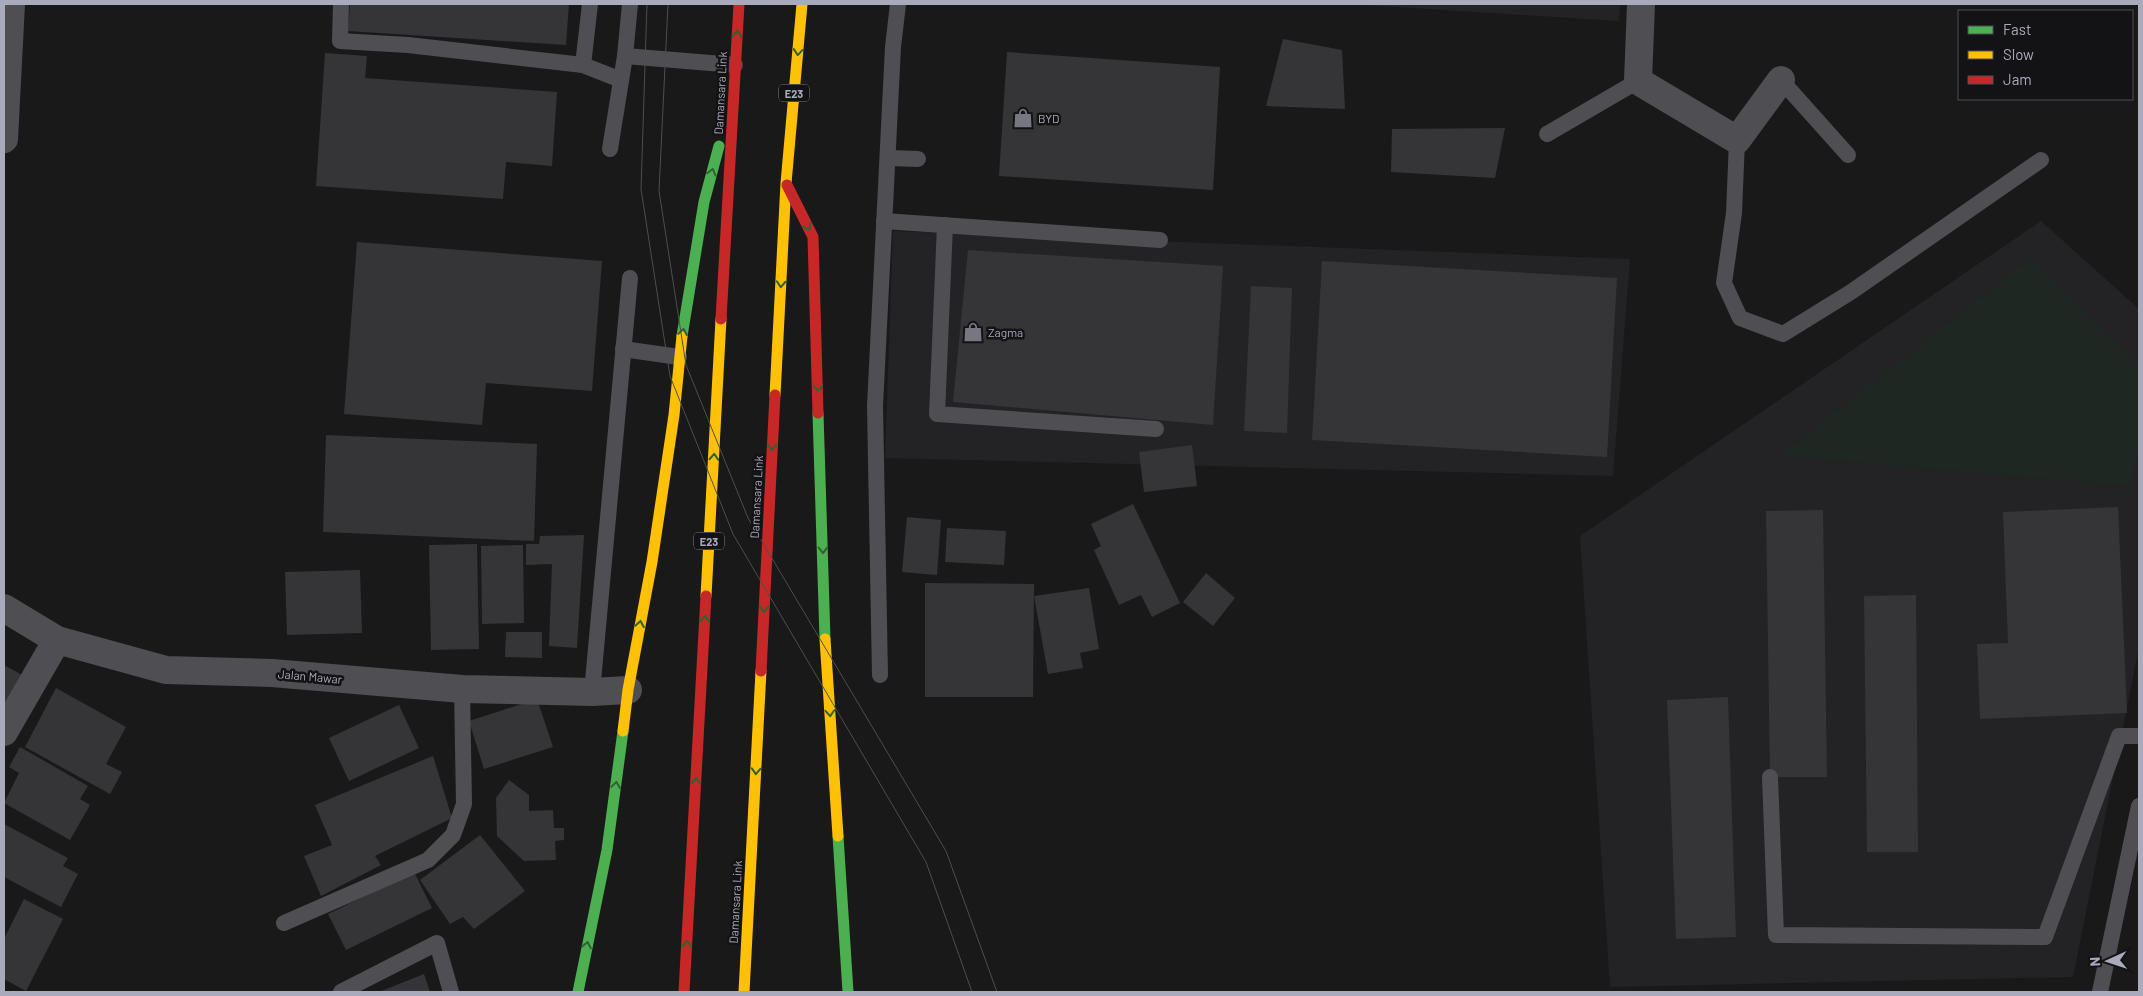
<svg xmlns="http://www.w3.org/2000/svg" width="2143" height="996" font-family="Barlow,sans-serif">
  <style>
    .built { fill: #232325 }
    .green { fill: #1e2722 }
    .building { fill: #353537 }
    .lines { fill: none; stroke-linecap: round; stroke-linejoin: round }
    .lane { stroke: #4f4f53; stroke-width: 16 }
    .street { stroke: #4f4f53; stroke-width: 28 }
    .fast { stroke: #4caf50; stroke-width: 11 }
    .slow { stroke: #ffc107; stroke-width: 11 }
    .jam { stroke: #c62828; stroke-width: 11 }
    .tram { stroke: #4e4e52; stroke-width: 1 }
    .oneway { stroke: #306132 }
    .labels { text-anchor: middle; dominant-baseline: central; stroke-width: 5; stroke-linejoin: round; paint-order: stroke }
    .shield { fill: #131315; stroke: #7c7d89; stroke-width: 1 }
    .shield-label { font-size: 11px; font-weight: bold; fill: #a9aabb }
    .street-label { font-size: 12px; fill: #a9aabb; stroke: #131315 }
    .poi-label { font-size: 12px; fill: #a9aabb; stroke: #131315; text-anchor: start }
  </style>
  <rect width="100%" height="100%" fill="#191919"/>
  <g class="built">
    <path d="M1349,4h271l-1,17z"/>
    <path d="M2041,221l98,88v338l-66,330 -463,10 -30,-451z"/>
    <path d="M893,231l737,28 -17,217 -728,-18z"/>
  </g>
  <path class="green" d="M2030,259l109,106v81l-9,40 -349,-31z"/>
  <g class="building">
    <path d="M350,4h219l-3,41 -218,-14z"/>
    <path d="M1283,39l59,11 3,59 -79,-3z"/>
    <path d="M1007,52l213,15 -7,123 -214,-14z"/>
    <path d="M325,53l42,3 -2,22 192,14 -5,74 -46,-4 -3,37 -187,-13z"/>
    <path d="M1505,128l-10,50 -104,-6 1,-43z"/>
    <path d="M357,242l245,19 -10,130 -106,-8 -4,42 -138,-11z"/>
    <path d="M968,250l255,16 -10,159 -260,-23z"/>
    <path d="M1322,261l295,17 -10,179 -295,-17z"/>
    <path d="M1251,286l41,2 -5,145 -43,-2z"/>
    <path d="M326,435l211,9 -3,97 -211,-9z"/>
    <path d="M1192,445l5,41 -53,6 -5,-40z"/>
    <path d="M1133,504l47,99 -28,14 -11,-22 -22,10 -25,-55 7,-4 -10,-22z"/>
    <path d="M2118,507l9,206 -147,6 -3,-75 31,-1 -5,-131z"/>
    <path d="M1823,510l4,267h-57l-4,-266z"/>
    <path d="M907,517l34,3 -4,55 -35,-3z"/>
    <path d="M947,528l59,3 -2,34 -59,-3z"/>
    <path d="M584,535l-7,113 -28,-2 3,-82 -26,1v-21h13l1,-8z"/>
    <path d="M477,544l2,105 -48,1 -2,-105z"/>
    <path d="M523,545l1,78 -42,1 -1,-78z"/>
    <path d="M360,570l2,63 -75,2 -2,-63z"/>
    <path d="M1206,573l29,25 -22,28 -30,-24z"/>
    <path d="M925,583l109,1 -1,113h-108z"/>
    <path d="M1089,588l10,61 -19,4 3,15 -35,6 -14,-78z"/>
    <path d="M1916,595l2,257h-51l-3,-256z"/>
    <path d="M506,632h36v26l-37,-1z"/>
    <path d="M4,665l20,11 -20,37z"/>
    <path d="M56,688l70,39 -20,37 16,8 -12,22 -85,-47z"/>
    <path d="M1728,697l8,240 -60,2 -9,-239z"/>
    <path d="M537,699l16,48 -69,22 -15,-48z"/>
    <path d="M399,705l20,43 -70,33 -20,-43z"/>
    <path d="M20,747l68,39 -8,13 10,6 -20,35 -66,-37 15,-30 -10,-6z"/>
    <path d="M433,756l19,62 -77,38 6,9 -60,31 -17,-40 28,-11 -17,-40z"/>
    <path d="M509,780l20,15v16l24,-1 1,18h10v12l-9,1 1,19 -32,1 -27,-25 -1,-38z"/>
    <path d="M4,824l64,34 -5,8 15,8 -17,33 -57,-30z"/>
    <path d="M480,835l45,56 -51,38 -11,-12 -13,7 -30,-44z"/>
    <path d="M414,872l18,36 -86,42 -18,-36z"/>
    <path d="M24,899l39,20 -37,72 -22,-12v-40z"/>
    <path d="M424,974l6,18h-51z"/>
  </g>
  <g class="lines">
    <g class="lane">
      <path d="M341,4l-1,37 68,4 175,20 38,15"/>
      <path d="M625,56l110,9"/>
      <path d="M583,65l7,-61"/>
      <path d="M1781,80l67,75"/>
      <path d="M1547,134l91,-53"/>
      <path d="M1737,140l-3,73 -10,70 16,35 43,16 68,-42 190,-132"/>
      <path d="M610,149l15,-93 5,-52"/>
      <path d="M888,158l30,1"/>
      <path d="M884,221l276,19"/>
      <path d="M945,225l-8,189 219,15"/>
      <path d="M623,349l56,8"/>
      <path d="M880,675l-5,-269 18,-359 5,-43"/>
      <path d="M592,692l38,-414"/>
      <path d="M1770,777l6,158 269,2 74,-201h20"/>
      <path d="M284,923l144,-63 25,-25 11,-31 -2,-115"/>
      <path d="M341,992l96,-49 14,49"/>
      <path d="M2100,992l39,-186"/>
    </g>
    <g class="street">
      <path d="M1641,4l-3,77 99,59 44,-60"/>
      <path d="M4,139l7,-135"/>
      <path d="M4,608l53,32 109,30 106,3 190,16 130,3 36,-2"/>
      <path d="M4,732l53,-92"/>
    </g>
    <g class="fast">
      <path d="M682,336l22,-134 15,-56"/>
      <path d="M818,413l7,226"/>
      <path d="M838,836l10,156"/>
      <path d="M578,992l29,-142 16,-119"/>
    </g>
    <g class="slow">
      <path d="M775,395l11,-212 16,-179"/>
      <path d="M706,596l15,-277"/>
      <path d="M825,639l13,197"/>
      <path d="M623,731l5,-41 24,-128 22,-147 8,-79"/>
      <path d="M744,992l17,-321"/>
    </g>
    <g class="jam">
      <path d="M787,185l26,52 5,176"/>
      <path d="M721,319l18,-315"/>
      <path d="M761,671l14,-276"/>
      <path d="M684,992l22,-396"/>
    </g>
    <g class="tram">
      <path d="M647,4l-6,185 29,187 63,158 193,328 46,130"/>
      <path d="M668,4l-9,187 27,174 62,153 198,333 51,141"/>
    </g>
  </g>
  <defs><path id="oneway-chevron" d="M-2-3.5L2.5 0L-2 3.5" fill="none" stroke-width="1.6" stroke-linecap="round" stroke-linejoin="round" transform="scale(1.25)"/></defs>
  <g class="oneway">
    <use href="#oneway-chevron" transform="translate(737 34) rotate(-86)"/>
    <use href="#oneway-chevron" transform="translate(798 52) rotate(95)"/>
    <use href="#oneway-chevron" transform="translate(712 172) rotate(-75)"/>
    <use href="#oneway-chevron" transform="translate(808 227) rotate(63)"/>
    <use href="#oneway-chevron" transform="translate(781 284) rotate(93)"/>
    <use href="#oneway-chevron" transform="translate(683 332) rotate(-81)"/>
    <use href="#oneway-chevron" transform="translate(818 388) rotate(89)"/>
    <use href="#oneway-chevron" transform="translate(772 447) rotate(93)"/>
    <use href="#oneway-chevron" transform="translate(714 457) rotate(-87)"/>
    <use href="#oneway-chevron" transform="translate(823 550) rotate(89)"/>
    <use href="#oneway-chevron" transform="translate(764 609) rotate(93)"/>
    <use href="#oneway-chevron" transform="translate(705 619) rotate(-87)"/>
    <use href="#oneway-chevron" transform="translate(640 624) rotate(-80)"/>
    <use href="#oneway-chevron" transform="translate(830 713) rotate(86)"/>
    <use href="#oneway-chevron" transform="translate(756 771) rotate(93)"/>
    <use href="#oneway-chevron" transform="translate(696 781) rotate(-87)"/>
    <use href="#oneway-chevron" transform="translate(616 785) rotate(-82)"/>
    <use href="#oneway-chevron" transform="translate(687 944) rotate(-87)"/>
    <use href="#oneway-chevron" transform="translate(587 945) rotate(-78)"/>
  </g>
  <defs>
    <symbol id="shop-bare" viewBox="-9 -9 18 18"><path d="M-5-2.5h2.3a2.7 3.5 0 0 1 5.4 0H5L5.5 6h-11ZM-1.5-2.5h3a1.5 2.3 0 0 0-3 0Z" fill="#777782" stroke="#131315" stroke-width="2.5" paint-order="stroke"/></symbol>
  </defs>
  <g fill-rule="evenodd">
    <use href="#shop-bare" x="1009" y="104" width="28" height="28"/>
    <use href="#shop-bare" x="959" y="318" width="28" height="28"/>
  </g>
  <g class="labels">
    <g class="shield">
      <rect x="779" y="84.5" width="30" height="17" rx="4"/>
      <rect x="694" y="532.5" width="30" height="17" rx="4"/>
    </g>
    <g class="shield-label">
      <text x="794" y="93">E23</text>
      <text x="709" y="541">E23</text>
    </g>
    <g class="street-label">
      <text transform="translate(720 93) rotate(-87)">Damansara Link</text>
      <text transform="translate(756 497) rotate(-87)">Damansara Link</text>
      <text transform="translate(310 676) rotate(5)">Jalan Mawar</text>
      <text transform="translate(735 902) rotate(-87)">Damansara Link</text>
    </g>
    <g class="poi-label">
      <text x="1038" y="118">BYD</text>
      <text x="988" y="332">Zagma</text>
    </g>
  </g>
  <rect width="2143" height="996" fill="none" stroke="#a9aabb" stroke-width="10"/>
  <rect x="1958" y="10" width="175" height="90" fill="#131315" stroke="#4f4f57"/>
  <rect x="1968" y="26" width="25" height="8" fill="#4caf50" stroke="#4f4f57"/>
  <text x="2003" y="35" font-size="15" fill="#a9aabb">Fast</text>
  <rect x="1968" y="51" width="25" height="8" fill="#ffc107" stroke="#4f4f57"/>
  <text x="2003" y="60" font-size="15" fill="#a9aabb">Slow</text>
  <rect x="1968" y="76" width="25" height="8" fill="#c62828" stroke="#4f4f57"/>
  <text x="2003" y="85" font-size="15" fill="#a9aabb">Jam</text>
  <g transform="translate(2108 961) rotate(267)" stroke="#131315" stroke-width="4" paint-order="stroke">
  <path d="M0-4L9 19L0 12L-9 19Z" fill="#a9aabb"/>
  <text y="-8" font-size="14" font-weight="bold" text-anchor="middle" fill="#a9aabb">N</text>
  </g>
</svg>
